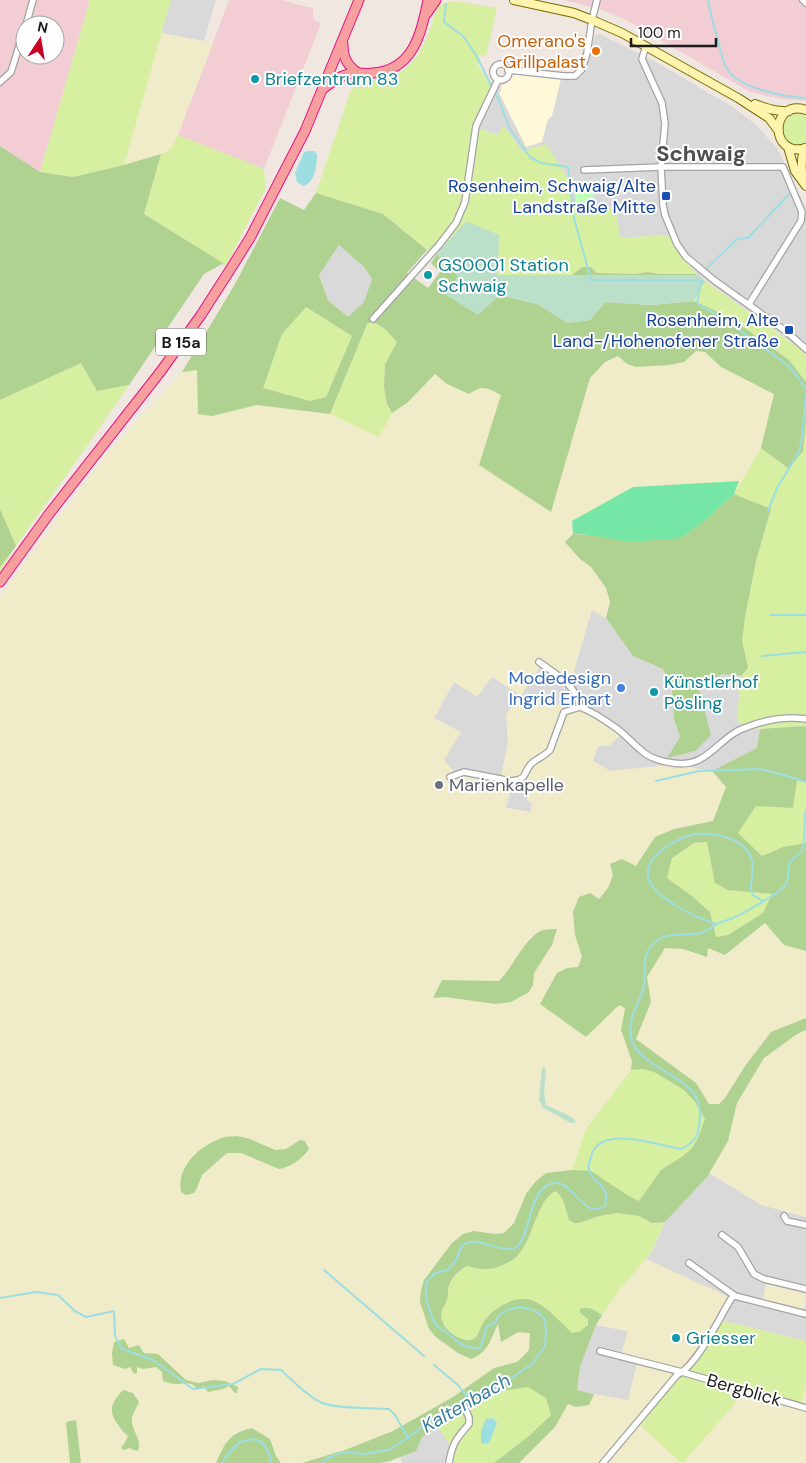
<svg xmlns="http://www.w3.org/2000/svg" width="806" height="1463" font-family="'DM Sans',sans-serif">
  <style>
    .residential { fill: #dad9d9 }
    .commercial { fill: #f2cdd3; fill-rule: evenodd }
    .education { fill: #fff8d9 }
    .farmland { fill: #f0ecc9; fill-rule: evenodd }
    .grass { fill: #d6efa0 }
    .forest { fill: #b0d291; fill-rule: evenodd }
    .wetland { fill: #bbdfc8 }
    .park { fill: #bfffb7 }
    .pitch { fill: #76e6a6 }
    .water { fill: #9cdee1 }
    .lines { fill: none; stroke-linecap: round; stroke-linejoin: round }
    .stream { stroke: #9cdee1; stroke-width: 2 }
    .minor-casing { stroke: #a3a3a3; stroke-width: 8 }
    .secondary-casing { stroke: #766d00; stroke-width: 10 }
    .trunk-casing { stroke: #e81283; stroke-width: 11 }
    .minor { stroke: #fff; stroke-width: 5.5 }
    .secondary { stroke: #fff4ae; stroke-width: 8 }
    .trunk { stroke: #f79e9f; stroke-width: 9 }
    .food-dot { fill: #e8710a; stroke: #fff; stroke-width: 2 }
    .culture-dot { fill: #0f9aa8; stroke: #fff; stroke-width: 2 }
    .transit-dot { fill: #1a4fb4; stroke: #fff; stroke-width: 2 }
    .shop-dot { fill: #3f7fe0; stroke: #fff; stroke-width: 2 }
    .worship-dot { fill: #6b7280; stroke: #fff; stroke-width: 2 }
    .labels { text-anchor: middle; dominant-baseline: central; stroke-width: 4; stroke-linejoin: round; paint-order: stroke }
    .shield { fill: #fff; stroke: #606060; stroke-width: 1 }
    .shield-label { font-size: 16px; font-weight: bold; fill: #1c1c1c }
    .food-label { font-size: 18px; fill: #c56008; stroke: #fff; text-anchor: end }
    .culture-label { font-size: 18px; fill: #0d838f; stroke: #fff; text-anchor: start }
    .transit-label { font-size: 18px; fill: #164399; stroke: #fff; text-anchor: end }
    .shop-label { font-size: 18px; fill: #366cbe; stroke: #fff; text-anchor: end }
    .worship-label { font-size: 18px; fill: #5b616d; stroke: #fff; text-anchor: start }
    .street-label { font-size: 18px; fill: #1c1c1c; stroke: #fff }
    .water-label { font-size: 19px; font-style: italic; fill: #397d9c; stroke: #fff }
    .district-label { font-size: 22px; font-weight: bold; fill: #4f4f4f; stroke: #fff }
  </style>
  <rect width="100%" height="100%" fill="#efe7e0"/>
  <g class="residential">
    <path d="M171,0h45l-12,41 -43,-8z"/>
    <path d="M600,34l61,31 72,42 22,17 22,24 29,61v144l-108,-78 -16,-18 -13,-22 -49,3 -46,-30 -8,-33 -45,-24 -17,-25 -7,9 -24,-9 3,-11 16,-29 9,1 13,-13 23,2 31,4 13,-3 7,-11 7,-30z"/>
    <path d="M339,245l25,22 8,12 -8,23 -16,15 -20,-17 -9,-26z"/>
    <path d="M592,610l14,8 27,38 30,13 9,20 2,30 6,18 -12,20 27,-6 4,-63 23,-15 19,3 -4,44 10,9h13l-3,19 -45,23 -39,-6 -63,6 -17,-10 5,-15 12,-1 10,-10 -114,-20 2,27 -7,35 19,6 9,7 -1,11 4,2 -1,9 -25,-4 6,-25 -59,-12 -9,-11 -10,-42 20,-36 38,-5 51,-15z"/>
    <path d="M709,1173l53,32 44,12v77l-40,-10 38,27 2,-10v40l-87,-21 -73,-61 5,-5 14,-32z"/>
    <path d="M596,1325l32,6 9,33 -9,37 -51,-11 3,-23z"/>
    <path d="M438,1427l16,24 -1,12h-51l-2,-6 15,-6 6,-14z"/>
  </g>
  <g class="commercial">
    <path d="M0,0h90l-50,172 -40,-26zM25,25h30v30h-30z"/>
    <path d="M229,0h54l12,4 18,4v11l8,4 -57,146 -86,-34z"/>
    <path d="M564,0h242v101l-25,-2 -31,-7 -124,-72 -26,-11z"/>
  </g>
  <path class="education" d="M514,74l47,5 -9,37 -4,3 -6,23 -16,5 -27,-54 2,-2v-4z"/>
  <g class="farmland">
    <path d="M161,33l52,10 -35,92 -7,13 -6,5 -41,12z"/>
    <path d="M696,351l9,1 16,15 53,27 -13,54 -27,46 4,-13 -166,40 1,13 -8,8 15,17 11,8 15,21 4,14 -4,16 -14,-8 -21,71 -28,-19 -22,34 -29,-19 -15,20 -23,-15 -20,36 27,14 -17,28 9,11 59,12 -6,25 25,4 1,-9 -5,-2 2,-11 -6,-1 -3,-6 -19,-5 7,-36 -2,-27 13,-19 68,15 33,24 -10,10 -12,1 -5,15 17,10 63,-6 39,6 14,16 -13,34 -39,8 -38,37 -23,9 -5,13 -9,11 -9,-6 -11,4 -6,15 2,23 7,22 -4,10 -11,1 58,40 -4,22 11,31 -1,9 -45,59 -14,41 -26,3 -20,21 -12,29 -10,10 -9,1 -21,-3 -41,37 -9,12 13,58 8,6 40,7 13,-28 20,9 12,1 -1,17 -12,12 -23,6 -41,29 -60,34 -48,19 -43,13h-21l-5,-7 -6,-17 -18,-11 -14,3 -14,15 -8,17h-135l-6,-43 -9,2 4,41h-70v-867l105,-140 77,-84 15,-3 15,47 45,-11 73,9 49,23 13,-24 15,-10 28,-29 12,10 29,4 10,-1 15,8 50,116 39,-133 15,-16 13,-6 9,8 57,-2zM551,929l1,16 -18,28 -1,11 -4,8 -18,10 -16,2 -49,-7h-13l9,-17 57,1 8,-7 19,-29 12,-13zM237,1136l38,14 11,-1 15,-9 -2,19 -7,6 -13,4 -38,-16h-14l-25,22z"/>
    <path d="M765,923l19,22 22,6v67l-35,15 -26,33 -20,32 -6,6h-10l-13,-21 -60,-44 15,-37 -4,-25 18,-29 18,1 23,8 2,-9 17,7z"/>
    <path d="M806,1030v187l-44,-12 -53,-32 19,-32 9,-38 27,-45 33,-24z"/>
    <path d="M646,1259l81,37 -8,24 -25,38 -53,68 40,37h-162l36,-36 13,-23 8,3 13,-2 5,-11 34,6 9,-36 -15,-12 6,-21 -32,-6 24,-36z"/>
    <path d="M766,1284l40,10 -3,17 -40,-9z"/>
    <path d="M806,1384v79h-123l62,-71 54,17z"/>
  </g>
  <g class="grass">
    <path d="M90,0h81l-47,165 -51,12 -33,-5z"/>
    <path d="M448,2h12l37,6 -11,48 -7,-1 -1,11 14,20 -16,29 -3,11 24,9 7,-9 18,25 24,-7 20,31 8,33 42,-1 4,31 49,-3 13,22 16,18 -3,-1h-36l-11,-2 -13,2 -38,-1 -6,-6h-9l-10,8h-74l-32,-54 -29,33 -10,-4 -44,-36 -67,-21 36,-107 3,-6c36,1 56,-6 71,-41 5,-11 7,-22 12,-33z"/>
    <path d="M795,114h5l6,2v26c-22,10 -34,-19 -11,-28z"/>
    <path d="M178,135l86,34 2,19 -40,77 -82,-51 17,-60c10,-2 13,-11 17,-19z"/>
    <path d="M705,281l101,72v29l-17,-22 -58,-42 -37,-17z"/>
    <path d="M306,307l46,29 -26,61 -16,4 -47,-13 19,-54z"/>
    <path d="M372,321l13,8 12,13 -12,22 -1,23 3,17 5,9 -13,24 -49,-23 37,-90z"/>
    <path d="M81,363l16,28 32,-6 -40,58 -73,103 -16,26v-5l16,-21 -16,-37v-109z"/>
    <path d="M806,421v305l-59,3 -10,-9 4,-44 7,-8 -7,-27 4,-24 11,-56 15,-52 -37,-15 27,-46 27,21 15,-18z"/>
    <path d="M797,779l9,4v60l-23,4 -21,9 -25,-23 19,-27z"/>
    <path d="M707,842l21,48 45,4 -10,19 -35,22 -12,2 -6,-25 -18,-16 -25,-18 5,-20 22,-15z"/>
    <path d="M643,1068c19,6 40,18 52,34 4,6 7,12 10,17l-7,19 -6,10 -9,8 -22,14 -22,31 -67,-31 14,-41 45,-59z"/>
    <path d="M556,1190l4,3 4,11 15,19 20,-7 18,-3 22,3 13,7 13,-1 -15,32 -30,35 -18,26 -8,-5 -11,-3 5,15c-2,7 -9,12 -17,11 -11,-11 -22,-25 -37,-32 -16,-8 -39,6 -49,19 -4,6 -5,12 -9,17 -3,3 -6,4 -10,3 -13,-4 -28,-16 -24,-30 1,-3 4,-7 5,-10 1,-4 1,-8 1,-11 3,-10 11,-19 19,-23 11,4 24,5 35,0 5,-3 12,-6 16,-11 16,-17 17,-51 38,-65z"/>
    <path d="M719,1320l87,21v43l-6,25 -55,-17 -62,71h-2l-40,-37 36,-51 12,-8z"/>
    <path d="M528,1387l18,11 5,17 -22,21 -35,27h-41l1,-12 -16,-24 16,-11 48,-25z"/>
  </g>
  <g class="forest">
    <path d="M0,146l40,26 33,5 51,-12 37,-11 -17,60 82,51 -4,-1 -18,10 -75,111 -32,6 -16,-28 -81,37z"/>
    <path d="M316,193l67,21 44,36 -20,23 21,15 12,-16 -9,-9 6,-9 21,22 42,19 37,9 31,19 22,-3 15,-18 46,3 43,-4 37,17 58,42 17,22v39l-3,30 -14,18 -28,-21 13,-54 -53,-27 -16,-15 -9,-1 -12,11 -15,3 -33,2 -9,-3 -9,-8 -13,6 -15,16 -39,134 -72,-47 22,-70c-14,-7 -18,-11 -32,-1l-22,-10 -12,-10 -28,29 -15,10 -5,-9 -3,-17 1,-23 12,-22 -12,-13 -13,-8 -5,3 -37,90 -73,-9 -45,11 -14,-2 -1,-44 -15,2 52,-86 46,-88 24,12zM339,245l25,22 8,12 -8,23 -16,15 -20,-17 -9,-25zM306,307l46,29 -26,61 -16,4 -47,-13 19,-54z"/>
    <path d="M582,267h9l6,6 38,1 13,-2 11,2h36l3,1 2,5 -128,-5z"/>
    <path d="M734,494l37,15 -15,52 -11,56 -3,24 6,27 -7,8 -19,-2 -23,14 12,47 -16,16 -28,7 13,-21 -6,-18 -2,-30 -9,-20 -30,-13 -27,-38 4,-16 -4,-14 -15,-21 -11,-8 -15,-17 8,-8 108,4 21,-15z"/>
    <path d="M0,509l16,37 -16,21z"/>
    <path d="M806,726v57l-9,-3 -4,28 -37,-2 -18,27 24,23 21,-9 23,-4v108l-22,-6 -19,-22 -40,32 -17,-7 -1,9 -24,-8 -18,-1 -18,29 4,25 -15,37 60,44 13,21h10l6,-6 20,-32 26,-34 35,-14v12l-9,4 -33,24 -27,45 -9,38 -21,36 -42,45 -13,1 -13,-7 -22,-3 -18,3 -20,7h-5l-5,-3c-3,-10 -5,-24 -14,-29 -20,13 -21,47 -37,64 -3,4 -9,7 -13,9 -12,7 -25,6 -38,2 -8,4 -17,13 -19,23 0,3 0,7 -1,11 -1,4 -4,7 -5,10 -4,15 11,27 24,30 4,1 7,0 10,-3 4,-5 5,-12 9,-17 10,-13 33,-27 49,-19 15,7 26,21 38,32l7,-1 9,-7v-6l-8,-6v-4c8,-4 16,2 22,6l-6,10 -16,42 -3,23 17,4 -5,11 -13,2 -8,-3 -13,23 -36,36h-25l35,-27 22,-21 -5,-17 -18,-11 -26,4 -48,25 -32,21 -6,14 -26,10 -10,2h-78l43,-13 48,-19 60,-34 41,-29 23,-6 12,-12 1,-17 -12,-1 -17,10 -3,-18c-8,16 -9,28 -27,35l-13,-6 -21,-15 -8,-9 -9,-27 1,-12 3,-10 28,-37 11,-9 11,-3 21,3 9,-1 10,-10 12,-29 9,-12 11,-9 26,-3 19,1 36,24 12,6 22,-31 22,-14 9,-8 6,-10 7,-19 -10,-17 -11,-12 -30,-18 -11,-3 -12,1 1,-9 -11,-31 4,-22 -6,-3 -33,32 -46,-33 17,-31 10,-5 11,-1 4,-10 -7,-22 -2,-23 6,-15 11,-4 9,6 9,-11 5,-13 -3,-11 12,-5 14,7 19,-29 19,-8 39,-8 13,-34 -14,-16 45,-23 3,-19zM707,842l8,41 13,7 44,4 -9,19 -35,22 -12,2 -6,-25 -18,-16 -25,-18 5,-20 22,-15z"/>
    <path d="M557,929l-5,16 -18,28 -1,12 -4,7 -18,10 -16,2 -49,-7 -13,1 9,-18 57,1c14,-14 22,-36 38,-48 5,-4 14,-4 20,-4z"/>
    <path d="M237,1136l13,3 25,11 11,-1 14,-9 5,1 4,8c-7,10 -18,18 -30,20l-38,-16h-14l-25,22 -5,13 -3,5 -8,2 -5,-3c-5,-26 20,-48 44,-55 3,-1 8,0 12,-1z"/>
    <path d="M124,1339l5,9 10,-3 5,8 14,1 28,26 12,3 15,-3 12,1 13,6 -1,6h-2l-6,-7 -6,3 -15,3 -5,-6 -5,4c-7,-10 -12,-6 -23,-6 -4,0 -8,-2 -12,-3l-1,-9 -6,-5 -13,2 -6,-2v6l-3,1 -4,-7 -5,2 -12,-4 -1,-12 2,-11z"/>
    <path d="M123,1390l10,3 6,9c-2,5 -6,11 -7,16 -2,12 11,21 6,33l-5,-1 -3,-2 -7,2 -2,-3 3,-3 4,-8c-5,-4 -8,-8 -11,-13 -10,-14 -4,-22 6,-33z"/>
    <path d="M76,1420l5,43h-11l-4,-41z"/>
    <path d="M252,1428l18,11 6,17 5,7h-65c9,-21 14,-30 36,-35z"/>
  </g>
  <g class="wetland">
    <path d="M466,221l33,14 -1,40h200l7,6 -11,20 -43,4 -46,-3 -15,18 -22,3 -31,-19 -37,-9 -22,20 -32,-20 12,-19 -21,-22z"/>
    <path d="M544,1067l2,4 -2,22 2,12 22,10 7,5v3h-4l-28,-15 -4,-8 3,-31z"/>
  </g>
  <path class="park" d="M585,186h8l1,18 -18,2 -1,-19z"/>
  <path class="pitch" d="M739,481l-5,13 -32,29 -21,15 -50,4 -48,-8h-10l-1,-13 61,-34z"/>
  <g class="water">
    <path d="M308,151h6l3,3c0,11 -2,29 -14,32l-6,-4 -2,-9 9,-21z"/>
    <path d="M493,1418l4,5 -8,20 -8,1v-13l5,-12z"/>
  </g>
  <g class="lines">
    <g class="stream">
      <path d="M708,0c3,17 8,32 12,49 2,5 3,12 6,18 10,21 58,30 80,31"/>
      <path d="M446,4l-2,18 19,14 13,19 16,32"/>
      <path d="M496,93l14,36 20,28 11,6 27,4 6,51 17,62h107l5,2 -3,4 -3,17 33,20 60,44 16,22"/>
      <path d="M707,268l30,-29 11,-1 43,-46"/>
      <path d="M768,511l9,-23 22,-36 3,-14 4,-46"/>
      <path d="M770,615h36"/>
      <path d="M762,656l44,-4"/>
      <path d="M656,781l43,-10 61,-2 24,6 22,7"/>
      <path d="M717,924c-19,-5 -66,-27 -69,-48 -3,-21 31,-39 48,-42 12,-1 27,1 37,6 35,17 11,45 20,55 3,3 8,4 10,6"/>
      <path d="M324,1270l100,86"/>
      <path d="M0,1298l36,-6 22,3 17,16 11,6 28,-6 1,25 7,13 31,11 40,29 40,-5 28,-15 20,1c12,11 25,25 39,32 13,7 54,6 69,7l6,6 13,23"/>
      <path d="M434,1365l24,20 13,17"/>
      <path d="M222,1463c5,-7 11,-17 19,-21 20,-9 27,5 30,21"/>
      <path d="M322,1463l6,-5 15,-6 20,2 26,-4 19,-12 24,-19 12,-7 36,-13 52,-35 13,-18 1,-16 -2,-12 -10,-8 -14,-3 -11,2 -11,7 -3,7 -8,3 -7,23 -16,-3 -28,-21 -5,-11 -4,-12 -1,-11 1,-9 8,-9 13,-3c3,-4 7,-8 9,-12 3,-5 2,-10 7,-14 15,-9 45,14 55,1 11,-13 11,-58 34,-62 21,-3 29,37 52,23 5,-21 -8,-20 -15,-33 -3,-6 0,-13 2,-19 10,-30 68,-8 89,-5 10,-4 17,-12 18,-23 9,-48 -38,-47 -62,-76 -7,-8 -7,-18 -6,-28 2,-13 11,-24 13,-36 2,-15 -3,-32 10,-43 14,-13 31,-6 47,-10 8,-2 13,-8 20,-11 0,0 7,-2 7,-2 11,-4 53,-27 58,-36 3,-7 2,-15 4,-22 3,-5 9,-7 12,-11 4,-8 1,-30 4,-41"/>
    </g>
    <defs>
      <g id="minor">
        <path d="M803,0l3,3"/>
        <path d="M26,25l7,-25"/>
        <path d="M647,46l-3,6 -2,7 20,44 3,21 -4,43 2,38 2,10 12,29 9,13 11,9 18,15 72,51 19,17"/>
        <circle cx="501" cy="72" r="8"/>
        <path d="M508,70l56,6h11l7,-7 5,-16 5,-33 5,-20"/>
        <path d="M0,82l11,-10 14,-45"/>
        <path d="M584,170l77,-3h122l19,45 -1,9 -52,83"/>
        <path d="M373,319l66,-74 17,-22 9,-21 11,-76 22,-46"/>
        <path d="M539,662c16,12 38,23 41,45"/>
        <path d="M450,777l14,-5 47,9c18,-2 11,-7 20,-17 5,-5 14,-8 19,-14l14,-38 16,-5c13,5 25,13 36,21 10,7 17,16 26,23 7,7 22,11 31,12 31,5 41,-18 63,-31 4,-3 9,-4 14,-6 19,-7 36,-10 56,-7"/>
        <path d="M784,1216l3,5 19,4"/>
        <path d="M722,1235l16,12 16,27 10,5 42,10"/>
        <path d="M689,1263l46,33 71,18"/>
        <path d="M600,1351l82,21c13,-10 25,-31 33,-45 7,-11 11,-22 19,-32"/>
        <path d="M449,1463c3,-20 8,-25 20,-39v-6l-4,-10"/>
        <path d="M603,1463l74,-88 5,-3 124,36"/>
      </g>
      <g id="secondary">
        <path d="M514,0l60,13 18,7 30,13 116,65 31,20 9,12"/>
        <path d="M755,104c11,4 21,8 34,7"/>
        <path d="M806,110c-36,-12 -37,49 0,38"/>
        <path d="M788,147l7,24 11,15"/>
        <path d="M803,178c-2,-10 -2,-20 2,-30"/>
      </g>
      <g id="trunk">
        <path d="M427,13l9,-13"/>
        <path d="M343,44c0,14 4,21 15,29"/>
        <path d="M324,88c11,-8 19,-15 33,-15 6,0 11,1 16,0 41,-3 48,-40 55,-73"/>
        <path d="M0,582l49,-68 112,-143 40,-56 27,-42 22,-35 55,-107 54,-131"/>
      </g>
    </defs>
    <use href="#minor" class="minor-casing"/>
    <use href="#secondary" class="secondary-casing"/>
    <use href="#trunk" class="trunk-casing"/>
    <use href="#minor" class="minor"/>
    <use href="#secondary" class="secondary"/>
    <use href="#trunk" class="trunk"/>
  </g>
  <circle class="food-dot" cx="596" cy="51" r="5"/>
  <g class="culture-dot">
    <circle cx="255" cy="79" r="5"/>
    <circle cx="428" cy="275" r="5"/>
    <circle cx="654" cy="692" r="5"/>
    <circle cx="676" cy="1338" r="5"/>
  </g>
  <g class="transit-dot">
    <rect x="661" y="191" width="10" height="10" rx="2.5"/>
    <rect x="784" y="325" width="10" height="10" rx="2.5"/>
  </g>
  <circle class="shop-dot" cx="621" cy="688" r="5"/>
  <circle class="worship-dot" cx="439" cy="785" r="5"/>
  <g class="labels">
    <rect class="shield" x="156" y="328.5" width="50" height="27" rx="4"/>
    <g class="shield-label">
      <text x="181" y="342">B 15a</text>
    </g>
    <g class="food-label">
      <text x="586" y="41">Omerano's<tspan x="586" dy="21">Grillpalast</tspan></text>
    </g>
    <g class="culture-label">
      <text x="265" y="79">Briefzentrum 83</text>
      <text x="438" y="265">GS0001 Station<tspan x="438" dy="21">Schwaig</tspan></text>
      <text x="664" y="682">Künstlerhof<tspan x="664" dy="21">Pösling</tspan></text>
      <text x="686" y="1338">Griesser</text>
    </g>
    <g class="transit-label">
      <text x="656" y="186">Rosenheim, Schwaig/Alte<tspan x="656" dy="21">Landstraße Mitte</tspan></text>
      <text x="779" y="320">Rosenheim, Alte<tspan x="779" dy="21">Land-/Hohenofener Straße</tspan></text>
    </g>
    <g class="shop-label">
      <text x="611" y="678">Modedesign<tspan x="611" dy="21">Ingrid Erhart</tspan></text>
    </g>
    <g class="worship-label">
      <text x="449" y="785">Marienkapelle</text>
    </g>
    <g class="street-label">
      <text transform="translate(744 1390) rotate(16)">Bergblick</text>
    </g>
    <g class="water-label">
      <text transform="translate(466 1403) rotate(-30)">Kaltenbach</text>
    </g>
    <g class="district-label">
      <text x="701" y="153">Schwaig</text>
    </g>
  </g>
  <g transform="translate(40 40) rotate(12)"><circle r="24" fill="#ffffff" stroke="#a4a4a4"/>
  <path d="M0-4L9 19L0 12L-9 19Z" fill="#c80025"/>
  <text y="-8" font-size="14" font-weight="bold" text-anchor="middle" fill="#1c1c1c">N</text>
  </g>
  <path d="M631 38v8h85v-8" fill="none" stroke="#1c1c1c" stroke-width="2.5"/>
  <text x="638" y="38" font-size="15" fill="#1c1c1c" stroke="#ffffff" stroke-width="4" paint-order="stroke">100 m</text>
</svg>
